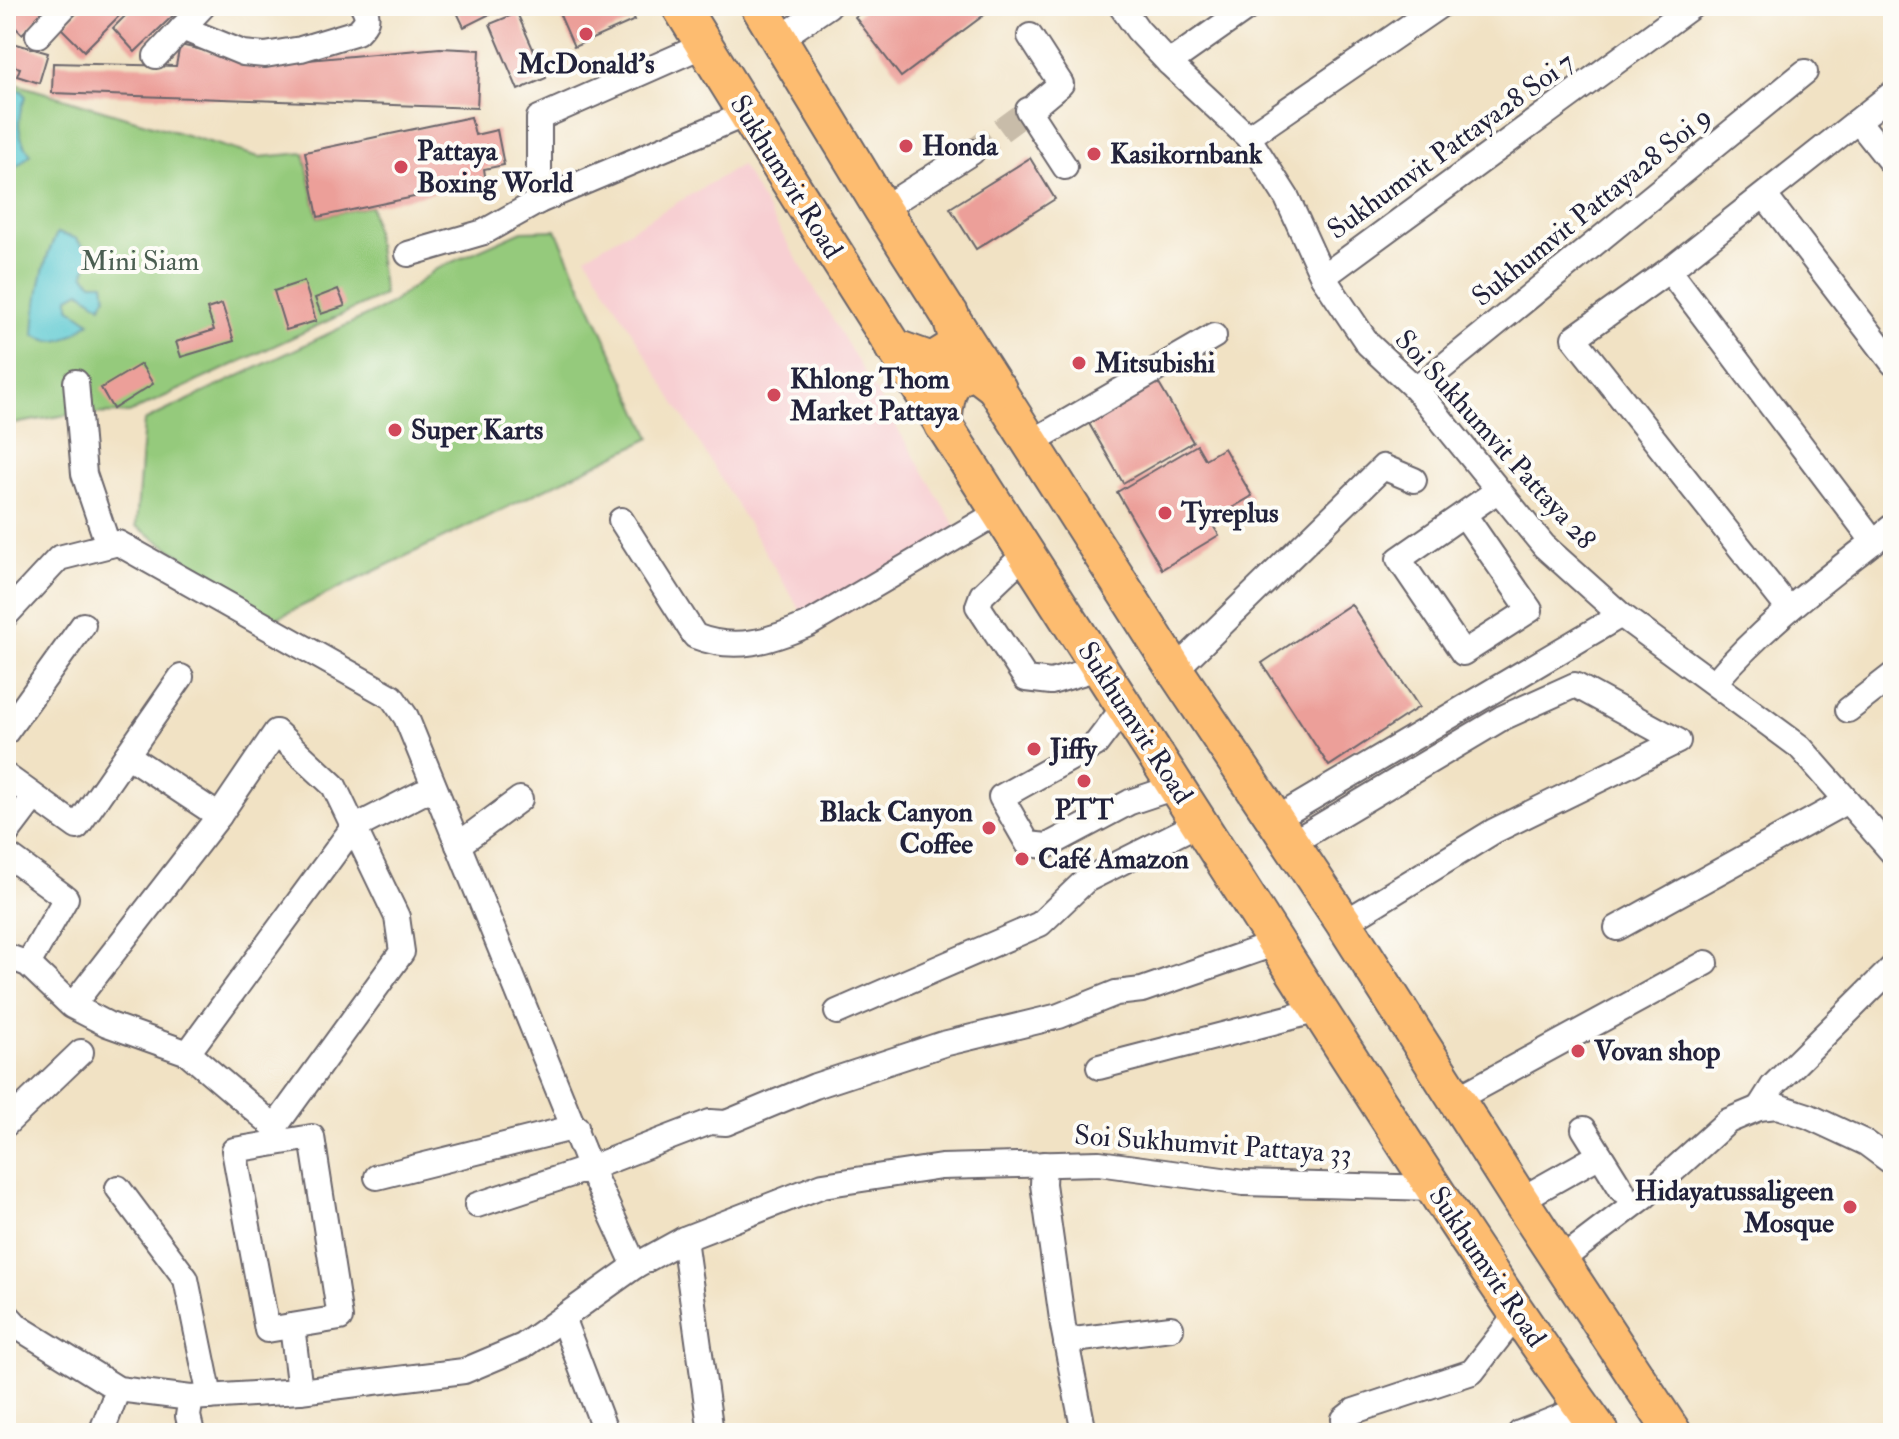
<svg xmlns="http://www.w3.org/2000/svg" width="1899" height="1439" font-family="'IM FELL Double Pica',serif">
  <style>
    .built { fill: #f7cfd2 }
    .green { fill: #95ca7b; stroke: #5c765b; stroke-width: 2 }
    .water { fill: #5cc9d1; stroke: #3f7686; stroke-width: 2 }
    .building { fill: #ec9f99 }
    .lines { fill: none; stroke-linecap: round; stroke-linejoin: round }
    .minor-tunnel { stroke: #c8bca9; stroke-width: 24; stroke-dasharray: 24 12; stroke-linecap: butt }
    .minor-casing { stroke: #6a656b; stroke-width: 28 }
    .highway-casing { stroke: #6a656b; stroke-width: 40 }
    .minor { stroke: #fff; stroke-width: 24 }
    .highway { stroke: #fdbc70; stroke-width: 36 }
    .poi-dot { fill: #d1495b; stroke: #fdfcf7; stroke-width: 3 }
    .labels { text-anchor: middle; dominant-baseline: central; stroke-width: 8; stroke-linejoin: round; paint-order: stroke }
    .poi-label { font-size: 28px; font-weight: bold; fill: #22223b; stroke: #fdfcf7; text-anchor: start }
    .street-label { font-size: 28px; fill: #22223b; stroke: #fdfcf7 }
    .park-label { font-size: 28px; fill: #4a5d51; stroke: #fdfcf7 }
  </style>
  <rect width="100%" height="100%" fill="#fdfcf7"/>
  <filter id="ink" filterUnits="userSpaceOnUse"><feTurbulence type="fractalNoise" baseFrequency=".0125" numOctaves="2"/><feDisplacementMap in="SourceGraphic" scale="16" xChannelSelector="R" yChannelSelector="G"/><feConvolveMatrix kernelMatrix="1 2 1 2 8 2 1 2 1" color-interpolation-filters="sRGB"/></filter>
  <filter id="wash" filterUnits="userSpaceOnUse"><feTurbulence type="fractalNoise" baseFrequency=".006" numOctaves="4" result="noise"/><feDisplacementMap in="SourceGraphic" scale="32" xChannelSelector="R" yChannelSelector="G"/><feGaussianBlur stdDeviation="1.8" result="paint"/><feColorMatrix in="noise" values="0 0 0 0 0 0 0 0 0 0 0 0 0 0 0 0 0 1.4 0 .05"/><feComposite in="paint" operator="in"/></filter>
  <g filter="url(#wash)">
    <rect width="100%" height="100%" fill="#f1e2c4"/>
    <path class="built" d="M741,165l224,377 -151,91 -228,-377z"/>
    <g class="green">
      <path d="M6,81l253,76 45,-4 14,64 53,-11 13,89 -255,118 -56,1 -67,11z"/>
      <path d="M556,230l95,208 -376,181 -139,-93 8,-105 245,-116 47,-36 86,-38z"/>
    </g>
    <g class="water">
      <path d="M6,87l16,4 4,6c-10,19 -10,40 5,57l-16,14 -9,-7z"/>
      <path d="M57,233l18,5 16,16 -7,20 8,9h12l2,14 -5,9 -21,-15 -11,6v10l21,15c-19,16 -32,26 -56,13 2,-35 7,-70 23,-102z"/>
    </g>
    <g id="blocks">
      <g class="building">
        <path d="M6,6h44l-28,28 -16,-16z"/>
        <path d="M84,6h45l-45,45 -23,-23z"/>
        <path d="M135,6h48l-48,46 -22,-24z"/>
        <path d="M454,6h52l-42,21z"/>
        <path d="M556,6h73l6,14 -61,27z"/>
        <path d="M869,6l40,3 68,-3 7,9 -83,62 -46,-60z"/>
        <path d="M517,13l29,65 -28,12 -28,-66z"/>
        <path d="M6,41l42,12 -9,30 -22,-7 3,-8 -14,-4z"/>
        <path d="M180,45l84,19 176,-16 40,2 -3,58 -425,-15 1,-30 123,3z"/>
        <path d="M471,117l4,18 22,-5 7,35 -20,4 2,13 -168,35 -13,-65z"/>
        <path d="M1030,158l25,41 -79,50 -26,-41z"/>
        <path d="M304,281l12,40 -30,9 -12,-39z"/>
        <path d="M338,289l7,17 -24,8 -6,-16z"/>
        <path d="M222,304l12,37 -53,16 -5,-15 38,-12 -7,-21z"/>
        <path d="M141,364l12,20 -40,25 -12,-21z"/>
        <path d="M1156,379l37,63 -70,41 -36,-63z"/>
        <path d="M1197,445l8,14 19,-11 28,48 -42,25 9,14 -57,34 -45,-77z"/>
        <path d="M1351,604l68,103 -90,59 -67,-103z"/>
      </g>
    </g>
  </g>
  <g filter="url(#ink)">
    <use href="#blocks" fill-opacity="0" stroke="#6a656b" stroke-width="2"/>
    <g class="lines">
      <path class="minor-tunnel" d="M972,152l65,-48"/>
      <defs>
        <g id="minor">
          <path d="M1121,6l17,24 31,33 79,74 39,61 36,79 45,67 48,45 128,157 77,69 179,132 93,106"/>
          <path d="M182,28l61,25 22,2 36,-6 56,-17c9,-9 13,-14 6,-26"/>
          <path d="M38,35l27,-29"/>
          <path d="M1030,36l31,48 -24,20"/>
          <path d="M779,39l49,-33"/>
          <path d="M156,56l47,-50"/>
          <path d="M1169,63l81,-57"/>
          <path d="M1028,110l37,57"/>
          <path d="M1858,121l35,44"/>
          <path d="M1248,137l191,-131"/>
          <path d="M1765,196l128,167"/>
          <path d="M539,201v-83l165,-73"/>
          <path d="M882,209l90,-57"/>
          <path d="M408,254l76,-22 55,-31 207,-87"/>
          <path d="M1669,270l205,272"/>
          <path d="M1323,277l369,-271"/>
          <path d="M76,382l8,92 24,71"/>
          <path d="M1416,389l389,-317"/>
          <path d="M1030,443l184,-107"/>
          <path d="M1465,516l65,94 -67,43 -64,-94 98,-68"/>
          <path d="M621,520l74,116c40,16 75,5 114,-12l190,-112"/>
          <path d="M1025,554l-43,41 -4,11 48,73 25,3 47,-14"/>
          <path d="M1788,608l-214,-270 95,-68 224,-177"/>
          <path d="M6,615l53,-57 59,-15 274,154 14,20 184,451 45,98"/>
          <path d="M1175,670l208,-203 31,13"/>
          <path d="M1715,682c52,-61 116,-106 178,-156"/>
          <path d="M1124,707l-28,37 -95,53 27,47 19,2 83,-44 45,-15"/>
          <path d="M1848,710l45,-35"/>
          <path d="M6,732l77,-107"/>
          <path d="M127,755l92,61"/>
          <path d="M6,776l71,51 104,-150"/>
          <path d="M1276,819l345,-204"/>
          <path d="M6,834l28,-37"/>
          <path d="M1292,843l210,-125 73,-33 103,56 -184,90 -150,92"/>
          <path d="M458,845l62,-46"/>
          <path d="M6,854l60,44 -38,66"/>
          <path d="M1617,928l230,-127"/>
          <path d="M6,956l22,8 44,42 35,18 81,29 87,74 127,-175 -5,-35 -63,-131 -58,-54 -57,84 -147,190"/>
          <path d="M837,1012l203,-88 46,-44 113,-57"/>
          <path d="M188,1053l164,-224 70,-36 14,-1"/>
          <path d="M1099,1067l220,-57"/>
          <path d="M1456,1099l250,-136"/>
          <path d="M1759,1108l14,-22 120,-119"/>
          <path d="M6,1124l75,-72"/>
          <path d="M1584,1129l38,61"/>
          <path d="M312,1137l28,181 -73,12 -33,-180z"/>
          <path d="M1044,1164l-1,20 20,142 21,107"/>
          <path d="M377,1177l199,-50"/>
          <path d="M118,1188l68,91 24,118"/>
          <path d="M1520,1200l80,-45"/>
          <path d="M477,1205l113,-37 120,-46 16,1 89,-37 128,-42 116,-28 57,-23 26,-3 135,-47"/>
          <path d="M684,1239l27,194"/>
          <path d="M1561,1260l84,-64 83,-75 31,-13 18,-2 31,10 58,27 27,20"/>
          <path d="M6,1314l12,13 100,62 73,9 109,-7 164,-20 59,-25 112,-80 49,-27 139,-54 118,-18 158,-4 145,20 191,5"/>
          <path d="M563,1320l43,113"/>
          <path d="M292,1326l8,65"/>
          <path d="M1066,1341l105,-13"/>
          <path d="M191,1398l-3,18 4,17"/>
          <path d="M101,1433l17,-44"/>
          <path d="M1345,1433l-1,-14 10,-8 118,-39 45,-58"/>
          <path d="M1520,1433l63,-25"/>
        </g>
        <g id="highway">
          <path d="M680,6c175,283 356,563 536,843 126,196 249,395 385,584"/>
          <path d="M759,6l123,203 293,461 169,253 176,277 153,233"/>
          <path d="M893,347l39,14 21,-13 4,-11 -7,-23"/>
          <path d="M943,425c3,-25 2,-52 34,-52l21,16"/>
        </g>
      </defs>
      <use href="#minor" class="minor-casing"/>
      <use href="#highway" class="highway-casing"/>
      <use href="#minor" class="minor"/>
      <use href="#highway" class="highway"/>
    </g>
  </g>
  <g class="poi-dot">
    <circle cx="586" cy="34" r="8"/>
    <circle cx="906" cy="146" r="8"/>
    <circle cx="1094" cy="154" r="8"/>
    <circle cx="401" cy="167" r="8"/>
    <circle cx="1079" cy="363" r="8"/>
    <circle cx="774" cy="395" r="8"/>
    <circle cx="395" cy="430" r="8"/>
    <circle cx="1165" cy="513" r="8"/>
    <circle cx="1034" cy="749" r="8"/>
    <circle cx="1084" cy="781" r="8"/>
    <circle cx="989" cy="828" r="8"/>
    <circle cx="1022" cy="859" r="8"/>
    <circle cx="1578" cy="1051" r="8"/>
    <circle cx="1850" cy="1207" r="8"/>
  </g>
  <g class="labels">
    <g class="poi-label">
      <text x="586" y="64" text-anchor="middle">McDonald's</text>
      <text x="922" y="146">Honda</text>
      <text x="417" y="151">Pattaya<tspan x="417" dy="32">Boxing World</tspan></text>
      <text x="1110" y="154">Kasikornbank</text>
      <text x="1095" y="363">Mitsubishi</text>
      <text x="790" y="379">Khlong Thom<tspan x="790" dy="32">Market Pattaya</tspan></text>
      <text x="411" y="430">Super Karts</text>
      <text x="1181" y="513">Tyreplus</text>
      <text x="1050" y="749">Jiffy</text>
      <text x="1084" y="810" text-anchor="middle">PTT</text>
      <text x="973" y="812" text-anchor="end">Black Canyon<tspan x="973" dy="32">Coffee</tspan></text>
      <text x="1038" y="859">Café Amazon</text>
      <text x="1594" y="1051">Vovan shop</text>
      <text x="1834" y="1191" text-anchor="end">Hidayatussaligeen<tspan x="1834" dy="32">Mosque</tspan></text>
    </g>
    <g class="street-label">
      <text transform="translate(1451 146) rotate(-36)">Sukhumvit Pattaya28 Soi 7</text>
      <text transform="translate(786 177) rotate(58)">Sukhumvit Road</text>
      <text transform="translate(1592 207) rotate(-39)">Sukhumvit Pattaya28 Soi 9</text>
      <text transform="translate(1495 440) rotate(48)">Soi Sukhumvit Pattaya 28</text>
      <text transform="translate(1135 723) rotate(57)">Sukhumvit Road</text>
      <text transform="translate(1213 1145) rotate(4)">Soi Sukhumvit Pattaya 33</text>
      <text transform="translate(1487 1267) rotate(56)">Sukhumvit Road</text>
    </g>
    <g class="park-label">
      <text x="140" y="261">Mini Siam</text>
    </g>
  </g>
  <rect width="1899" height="1439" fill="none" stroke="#fdfcf7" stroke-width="32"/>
</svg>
